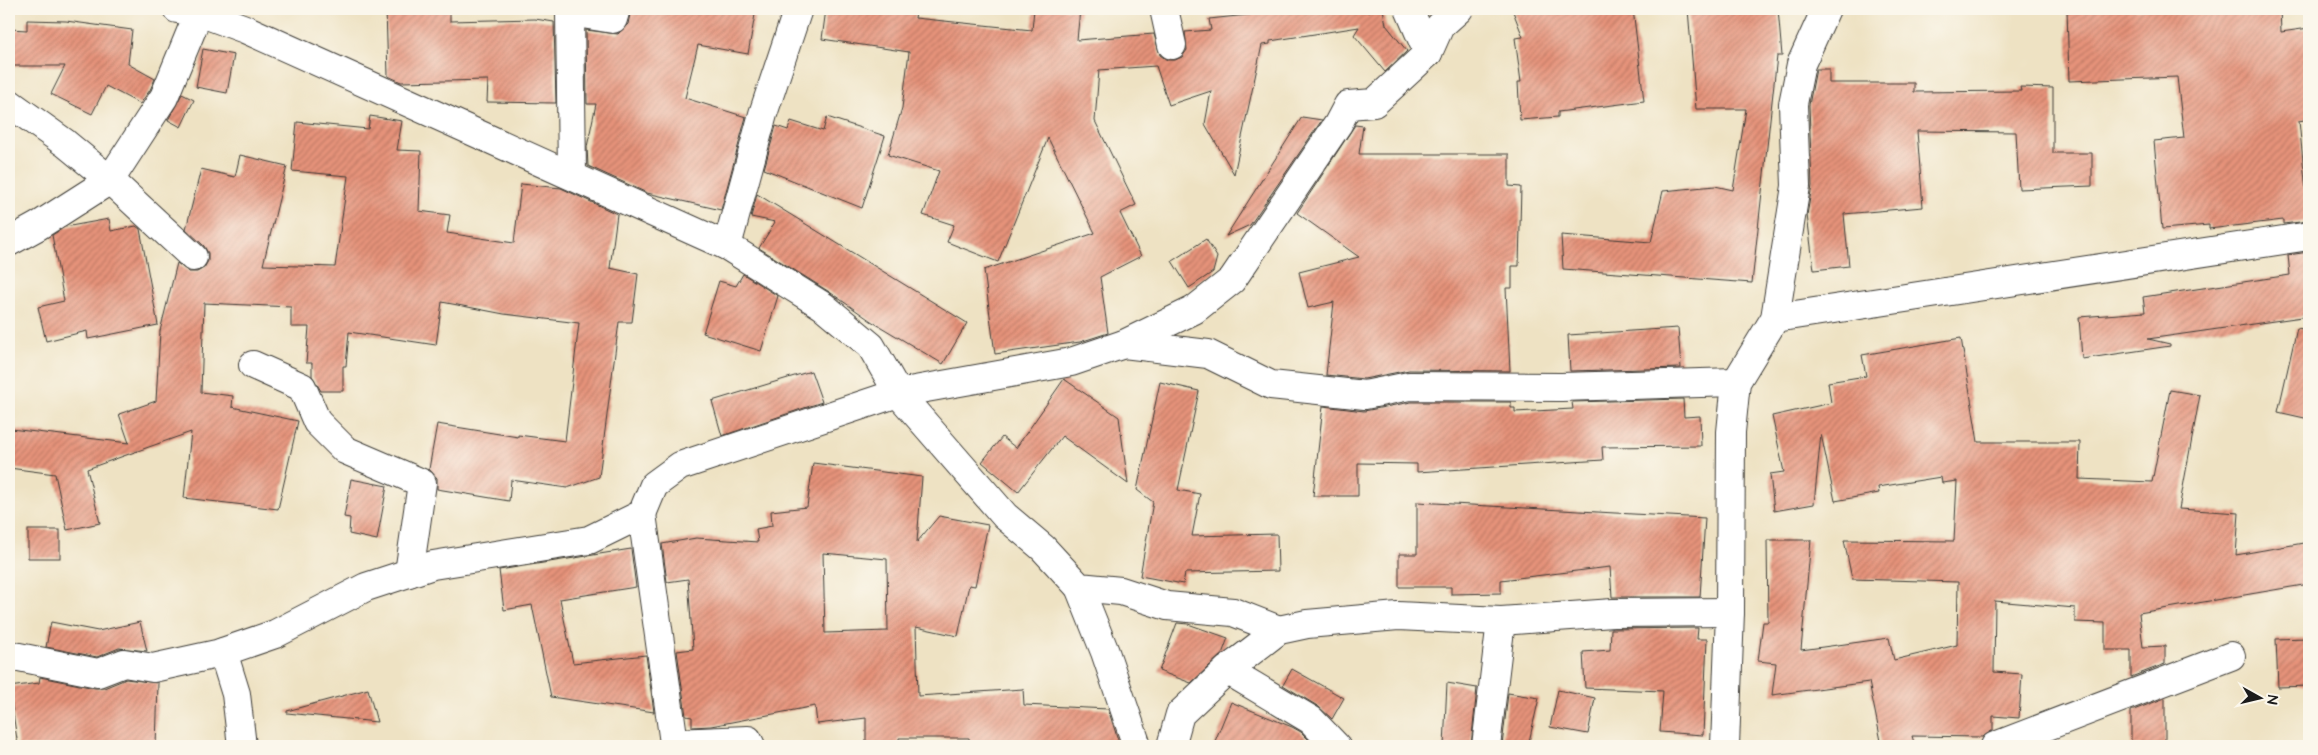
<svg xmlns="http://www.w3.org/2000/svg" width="2318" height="755" font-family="'Architects Daughter',sans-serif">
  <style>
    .building { fill: url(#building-hatch); fill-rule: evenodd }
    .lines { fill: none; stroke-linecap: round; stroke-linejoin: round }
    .minor-casing { stroke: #3c3a35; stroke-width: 30 }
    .minor { stroke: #fff; stroke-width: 28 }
  </style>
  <defs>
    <pattern id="building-hatch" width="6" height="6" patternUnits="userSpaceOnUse" patternTransform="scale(1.25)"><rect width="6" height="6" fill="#e6937a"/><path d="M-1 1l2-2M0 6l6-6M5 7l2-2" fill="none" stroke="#ba7763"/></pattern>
  </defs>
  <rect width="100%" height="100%" fill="#fbf7ec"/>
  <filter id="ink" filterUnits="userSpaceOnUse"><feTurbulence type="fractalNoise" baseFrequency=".02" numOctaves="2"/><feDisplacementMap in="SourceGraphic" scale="10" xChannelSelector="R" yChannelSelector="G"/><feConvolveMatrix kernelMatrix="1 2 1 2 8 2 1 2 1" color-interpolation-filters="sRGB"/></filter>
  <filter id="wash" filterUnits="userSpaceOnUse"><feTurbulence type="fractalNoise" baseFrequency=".0096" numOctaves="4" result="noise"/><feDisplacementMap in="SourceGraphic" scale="20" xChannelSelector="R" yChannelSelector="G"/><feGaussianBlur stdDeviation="1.12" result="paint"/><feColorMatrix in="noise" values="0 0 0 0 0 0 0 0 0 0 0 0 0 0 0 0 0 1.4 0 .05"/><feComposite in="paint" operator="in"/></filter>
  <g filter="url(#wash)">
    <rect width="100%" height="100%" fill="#eee2c3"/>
    <g id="blocks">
      <g class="building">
        <path d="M386,9h64v12l85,-2 19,3 2,81 -69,-1 1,-22 -87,2 -13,-6z"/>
        <path d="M631,9h125l-8,45 -50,-9 -13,53 61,19 -25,93 -74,-17 -59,-27 -1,-19 9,-43h-9l-1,-74 32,4 10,-10z"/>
        <path d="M826,9h70l20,3 -1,6 117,12 2,-21h46l-3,31 77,-6 6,21 7,5h8l7,-3 5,-7 -2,-18 26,-2 -2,-11 67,-7v-3h92v4l3,-4h12l3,16 21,26 -22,21 -31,-37 5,-8 -89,14v3l-8,1 -28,129 -29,-50 6,-33 -42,14 -13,-39 -57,4 -4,51 41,84 -16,8 21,43 -41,21 8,56 -28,9 -85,12 -11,-84 111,-37 -47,-95 -50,124 -51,-20 7,-17 -31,-10 16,-44 -51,-16 14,-47 7,-56 -87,-13z"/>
        <path d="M1512,9h121l11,92 -86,11v5l-38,3 -2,-38h3l-6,-44 8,-1z"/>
        <path d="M1688,9h90l4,47h-5l-25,227 -189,-14 -2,-34 90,7 12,-51 52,-5 18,4 13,-81h-50z"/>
        <path d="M2067,9h213l1,23 28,-4v91l-10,2 10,100 -26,3v-4l-74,9v-4l-47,4 -8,-88 30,-3 -7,-61 -108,4z"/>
        <path d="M27,20l39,1 66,9 -4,34 27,15 -5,11 -10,14 -34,-18 -14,28 -41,-20 14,-28h-56v-37l18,1z"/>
        <path d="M203,49l31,6 -7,38 -31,-6z"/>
        <path d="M1816,69h13v14h85v9l107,-1 -1,-4 33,1v65h39v33l-73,3 -3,-57 -99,-1 6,76 -79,7 5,52 -35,4 -7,-55 5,-29 -3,-81z"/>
        <path d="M182,94l12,6 -13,27 -13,-7z"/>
        <path d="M370,116l32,5 -5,29 24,1 -2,60 31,4 -3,18 67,10 7,-59 40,4 56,26 -7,54 28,6 -6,48h-13l-20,155 -32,11 -56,-8 -2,21 -72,-12v-11l-8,-9 8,-45 81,13v-2l47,6 14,-118 -75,-9 -62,-12 -6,43 -87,-13 -3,34h-3v25h-22l-9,-15v-13h-6l3,-36h-18v-20l-87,-4 -3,89 32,4 -1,11 66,14 -20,88 -94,-11 7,-66 -104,37 13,54 -33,7 -12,-56 -46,-6 2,-39 118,14 -10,-29 37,-13 4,-70 17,-68 12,9h8l7,-4 4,-7v-8l-4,-7 -18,-17 15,-60 34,8 5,-22 47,11 -24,99 72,2 13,-91 -56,-5 5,-49 71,7z"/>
        <path d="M827,117l58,19 -23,72 -98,-39 12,-43 12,4 3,-9 32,10z"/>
        <path d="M1302,117l20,3 -72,105 -24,11z"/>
        <path d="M1355,125l8,1 -4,28h150v32l12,1 -2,79h-7v22h-6l4,83 -101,-1 -45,9 -38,-4 8,-73 -26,6 -9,-36 60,-15 -62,-44z"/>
        <path d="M757,194l210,129 -24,41 -72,-43 -40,-28 -72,-45 16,-26 -24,-5z"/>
        <path d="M109,219l2,12 25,-5 4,3 18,96 -70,14 -1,-8 -41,10 -8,-34 26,-6 -12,-66 13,-8z"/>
        <path d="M1206,239l11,18 -4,15 -24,16 -17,-27z"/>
        <path d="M2309,252v64l-161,23 22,5v2l-88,13 -3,-42 66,-5 -2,-15 147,-22 -2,-20z"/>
        <path d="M743,274l35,22 -17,55 -58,-18 16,-52 17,5z"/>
        <path d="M1678,328l3,40 -111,3 -2,-36z"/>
        <path d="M2297,328l12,2v89l-31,-7z"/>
        <path d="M1961,338l17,104h102l-1,37 73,3 18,-92 30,5 -21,114 60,4 -3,42 73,-13v42l-170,29 4,34 22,-1v18l-34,13v-27h-26v-27l-30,-1v-14l-80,-7 -1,71 28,2 -3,44 -26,-2v14l-10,7 -71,-1 3,10h-33l-13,-64 -97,13 4,-32 -18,-2 5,-39h5l-1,-82h44l-10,110 88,-12 5,22 63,-15 1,-63 -106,-3 -8,-39 110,1 3,-60 -15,2 -1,-6 -63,10 1,6 -44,8 -14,-67 -7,70 -40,7 -4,-37 14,-2 -12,-56 59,-13 -3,-21 38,-6 -4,-21z"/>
        <path d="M811,371l11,31 -100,34 -10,-35z"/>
        <path d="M1064,379l55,38 9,67 -66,-48 -44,56 -36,-30 20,-25 14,11z"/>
        <path d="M1160,382l39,9 -21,99 22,4 -8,42 85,-2 1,37 -93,2 -2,11 -43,-8 13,-74 -16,-12z"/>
        <path d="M1683,399l1,18 16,-1 1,30 -99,1 1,13 -186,12v-8l-59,-1v33h-45l10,-90 41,5 47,-9h100v6h4v4l58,-3 -1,-7z"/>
        <path d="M813,463l109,14 -5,65 22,-26 49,9 -13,61 -6,-1 -11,51 -42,-9 2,69 105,-7 1,16 84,4 12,37h-150l-1,-8h-70v8h-33v-28l-49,6 -2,-18 -104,20 -19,1v-10l-6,-1 -9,-65 16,-2 -5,-70 -21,3 -5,-38 34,-6 62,4 -2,-13 16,-3 -1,-15 36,-4zM823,553l64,6 1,72 -63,2z"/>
        <path d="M351,479l36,7 -10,54 -28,-6 1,-16 -6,-1z"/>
        <path d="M1417,502l288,16 -5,79h-88l-2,-30 -109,13v13l-50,1v-7h-52v-33h18z"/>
        <rect x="28" y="530" width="32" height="28"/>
        <path d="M631,549l5,38 -76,12 13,64 73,-8 8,57 -103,-15 -19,-92 -28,5 -5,-40z"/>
        <path d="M51,622l47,9 42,-9 7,29 -28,-3 -22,9 -51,-10z"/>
        <path d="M1177,623l11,1 40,14 -6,16 -31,29 -32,-12z"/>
        <path d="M1698,628l-1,11h10l-4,96 -43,-3 3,-41 -78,-3 -2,-36 27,-2 1,-21z"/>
        <path d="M2307,638l2,48 -31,1 -2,-48z"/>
        <path d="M1292,669l52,29 -12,21 -13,-12 -36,-22z"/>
        <path d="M40,677l55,11h9l22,-9 32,4 -2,63h-138l-9,-59 30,-4z"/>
        <path d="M1447,683l30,5 -6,58h-27z"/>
        <path d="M368,689l9,33 -90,-9v-2z"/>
        <path d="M1558,690l37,8 -7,36 -38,-7z"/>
        <path d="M1508,693l31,5 -11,48h-26z"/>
        <path d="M2165,698v48h-34v-35z"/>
        <path d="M1231,702l61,25 9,5 14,14h-102z"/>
      </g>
    </g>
  </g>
  <g filter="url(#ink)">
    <use href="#blocks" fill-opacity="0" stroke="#3c3a35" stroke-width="1"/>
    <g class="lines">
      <defs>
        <g id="minor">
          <path d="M177,9l22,3 46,17 482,217 96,60 48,40 27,47 107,123 38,32 36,39 42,4 46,15 66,6 46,18"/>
          <path d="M1164,9l8,36"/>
          <path d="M1409,9l19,44"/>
          <path d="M9,103l56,40 45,37 83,77"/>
          <path d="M572,175l-2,-163 43,7 3,-10"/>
          <path d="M9,242l29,-16 72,-46 54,-83 35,-85"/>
          <path d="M727,246l36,-132 35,-105"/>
          <path d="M1775,318l534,-82"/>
          <path d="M1124,344l84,10 63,31 94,10 44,-9 152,1 175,-5"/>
          <path d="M253,365l49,22 15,35 28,28 77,33 -13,90"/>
          <path d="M642,514l32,229 74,-3 3,6"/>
          <path d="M1079,587l26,65 32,94"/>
          <path d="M223,652l13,42 6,52"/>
          <path d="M9,655l89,18 26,-10 29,5 64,-14 58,-20 91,-47 67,-22 156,-25 53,-26 12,-29 26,-19 218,-73 173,-31 53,-18 70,-34 38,-30 106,-156 10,-19 26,-2 54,-50 12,-27 19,-17"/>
          <path d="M1227,670l84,50 25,26"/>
          <path d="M1171,746l9,-32 47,-44 52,-40 28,-6 91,-8 103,5 112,-8 117,-1"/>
          <path d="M1486,746l15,-125"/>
          <path d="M1725,746l5,-134 1,-180 5,-50 39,-64 21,-132 -3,-82 8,-40 25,-55"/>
          <path d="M1995,746l236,-90"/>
        </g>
      </defs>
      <use href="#minor" class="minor-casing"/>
      <use href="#minor" class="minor"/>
    </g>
  </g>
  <rect width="2318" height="755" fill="none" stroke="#fbf7ec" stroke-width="30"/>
  <g transform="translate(2260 698) rotate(98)" stroke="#fbf7ec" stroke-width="4" paint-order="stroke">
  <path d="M0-4L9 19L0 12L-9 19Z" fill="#1c1c1c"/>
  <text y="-8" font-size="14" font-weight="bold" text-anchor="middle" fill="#1c1c1c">N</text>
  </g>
</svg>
